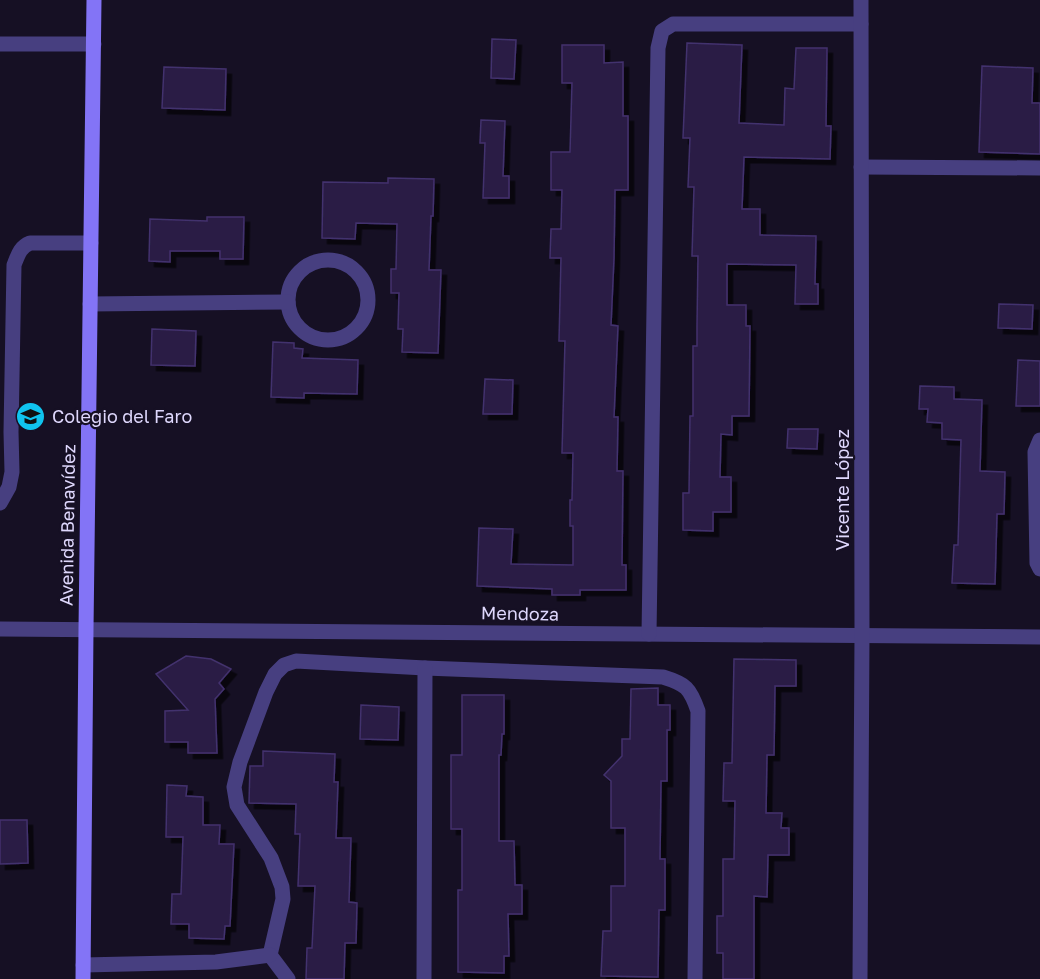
<svg xmlns="http://www.w3.org/2000/svg" width="1040" height="979" font-family="'Golos Text',sans-serif">
  <style>
    .building { fill: #291e44; stroke: #43316e; stroke-width: 1.5; filter: url(#shadow) }
    .lines { fill: none; stroke-linecap: round; stroke-linejoin: round }
    .service { stroke: #473f80; stroke-width: 15 }
    .minor { stroke: #473f80; stroke-width: 15 }
    .secondary { stroke: #8374f6; stroke-width: 15 }
    .labels { text-anchor: middle; dominant-baseline: central; stroke-width: 4.5; stroke-linejoin: round; paint-order: stroke }
    .poi-label { font-size: 18px; fill: #ded7fc; stroke: #161024; text-anchor: start }
    .street-label { font-size: 18px; fill: #ded7fc; stroke: #161024 }
  </style>
  <defs>
    <filter id="shadow"><feDropShadow dx="5.5" dy="5.5" stdDeviation="0" flood-color="#0009"/></filter>
  </defs>
  <rect width="100%" height="100%" fill="#161024"/>
  <g class="building">
    <path d="M492,39l24,1 -2,39 -23,-1z"/>
    <path d="M687,43l55,2 -3,78 45,2 1,-37 9,1 2,-41h31l-1,78h5l-1,33 -86,-2 -2,52h18v26l56,1 -1,48h3v20h-23l1,-39 -69,-1v41h19v21h4l-1,90h-17v19l-11,-1 -1,43h11v35h-18v19l-30,-1v-37h6l1,-77h3v-70h4v-20l1,-70h-6l2,-69h-6l2,-49h-7z"/>
    <path d="M562,45h42v18l19,-1v54h5v74h-13l-1,68 -3,67 7,1 -4,91h4l-1,54h6l-1,94h4v25h-46v5h-28v-6l-75,-3 2,-58 34,1 -2,35 62,1v-39h-3v-26h2l1,-47h-11l3,-112h-6l2,-83h-11l1,-29h10l1,-39h-11v-38h19l2,-69h-10z"/>
    <path d="M982,66l51,2 -1,35h8v51l-61,-2z"/>
    <path d="M164,67l62,2 -1,41 -63,-2z"/>
    <path d="M481,120l24,1 -2,55h6v22h-26l2,-55h-5z"/>
    <path d="M388,178l46,1 -1,37h-2l-2,54h12l-3,83 -36,-1 1,-23h-5l1,-36h-8v-24h5l1,-45 -41,-1 -1,16 -33,-1 1,-56 65,1z"/>
    <path d="M207,217h37l-1,42h-23v-8h-50v11l-21,-1 1,-42 57,2z"/>
    <path d="M999,304l34,1 -1,24 -34,-1z"/>
    <path d="M152,329l44,2 -1,35 -44,-1z"/>
    <path d="M273,342l21,1v5l9,1 -1,9 56,2 -1,34 -53,-1v5l-33,-1z"/>
    <path d="M1018,360l22,1v45h-24z"/>
    <path d="M485,379l28,1 -1,34h-29z"/>
    <path d="M920,386l34,1v12l28,1 -2,71 25,1 -1,42h-7l-2,70 -43,-1 2,-38h4l3,-105 -19,-1v-16l-15,-1 1,-13h-9z"/>
    <path d="M788,429h30l-1,20 -30,-1z"/>
    <path d="M186,656l25,3 20,10 -12,14 5,6 -9,10 2,54h-29v-11h-23v-31l23,-1 -32,-36z"/>
    <path d="M734,659l62,1v26h-21l-1,69h-7l-1,58h16l-1,15h8v27h-21l-1,42 -13,-1v83h-31v-26h-6v-37h6v-57h11l1,-58h-12l1,-38h8z"/>
    <path d="M658,688v17h12v25h-3v51h-6l-1,78h5v51h-6l-1,67 -57,-1 2,-45h8v-45h14v-58h-14v-47l-7,-6 18,-19v-17h8l1,-50z"/>
    <path d="M462,695h42v39h-2l-1,21h-2v86h15l1,44h7v29h-14l1,42h-5v17l-46,-1v-82h4v-61h-11v-74h11z"/>
    <path d="M361,705l38,2 -1,33 -38,-1z"/>
    <path d="M263,751l72,3 -1,28h4l-2,56h15l-2,64 8,1 -1,40h-11l-1,36h-38l1,-31h5l3,-62h-17l2,-52h-5l1,-30 -47,-1 1,-37h13z"/>
    <path d="M167,785l20,1 -1,10 17,1v28h17l-1,19h15l-4,82h-5l-1,13 -35,-1v-14h-18l1,-30h9l2,-57h-17z"/>
    <path d="M0,820h27l1,43 -28,1z"/>
  </g>
  <g class="lines">
    <path class="service" d="M0,503l9,-16 3,-15 -1,-40 3,-167c4,-10 6,-18 16,-22h61"/>
    <g class="minor">
      <path d="M0,44h94"/>
      <path d="M861,167l179,1"/>
      <circle cx="328" cy="300" r="40"/>
      <path d="M90,304l198,-2"/>
      <path d="M1040,440l-5,12 2,111 3,6"/>
      <path d="M0,629l1040,8"/>
      <path d="M649,634l9,-586 4,-17 11,-7h188"/>
      <path d="M270,955l13,-56 -1,-12 -11,-29 -34,-53 -3,-18 6,-25 26,-70 9,-18 9,-9 12,-4 129,7 238,9c23,7 27,11 35,34l-3,268"/>
      <path d="M270,955l18,24"/>
      <path d="M83,965l133,-3 54,-7"/>
      <path d="M424,979l1,-311"/>
      <path d="M860,979l2,-344 -1,-635"/>
    </g>
    <path class="secondary" d="M83,979l3,-350 8,-629"/>
  </g>
  <defs>
    <symbol id="school-disc" viewBox="-11 -11 22 22"><circle r="9.5" fill="#10c4ef" stroke="#161024"/><path d="M0-5L7-2L0 1L-7-2ZM-4 1L0 2.5L4 1V4Q0 6-4 4Z" fill="#111"/></symbol>
  </defs>
  <g fill-rule="evenodd">
    <use href="#school-disc" x="14" y="400" width="33" height="33"/>
  </g>
  <g class="labels">
    <g class="poi-label">
      <text x="52" y="416">Colegio del Faro</text>
    </g>
    <g class="street-label">
      <text transform="translate(842 490) rotate(-90)">Vicente López</text>
      <text transform="translate(67 525) rotate(-89)">Avenida Benavídez</text>
      <text transform="translate(520 613) rotate(1)">Mendoza</text>
    </g>
  </g>
</svg>
